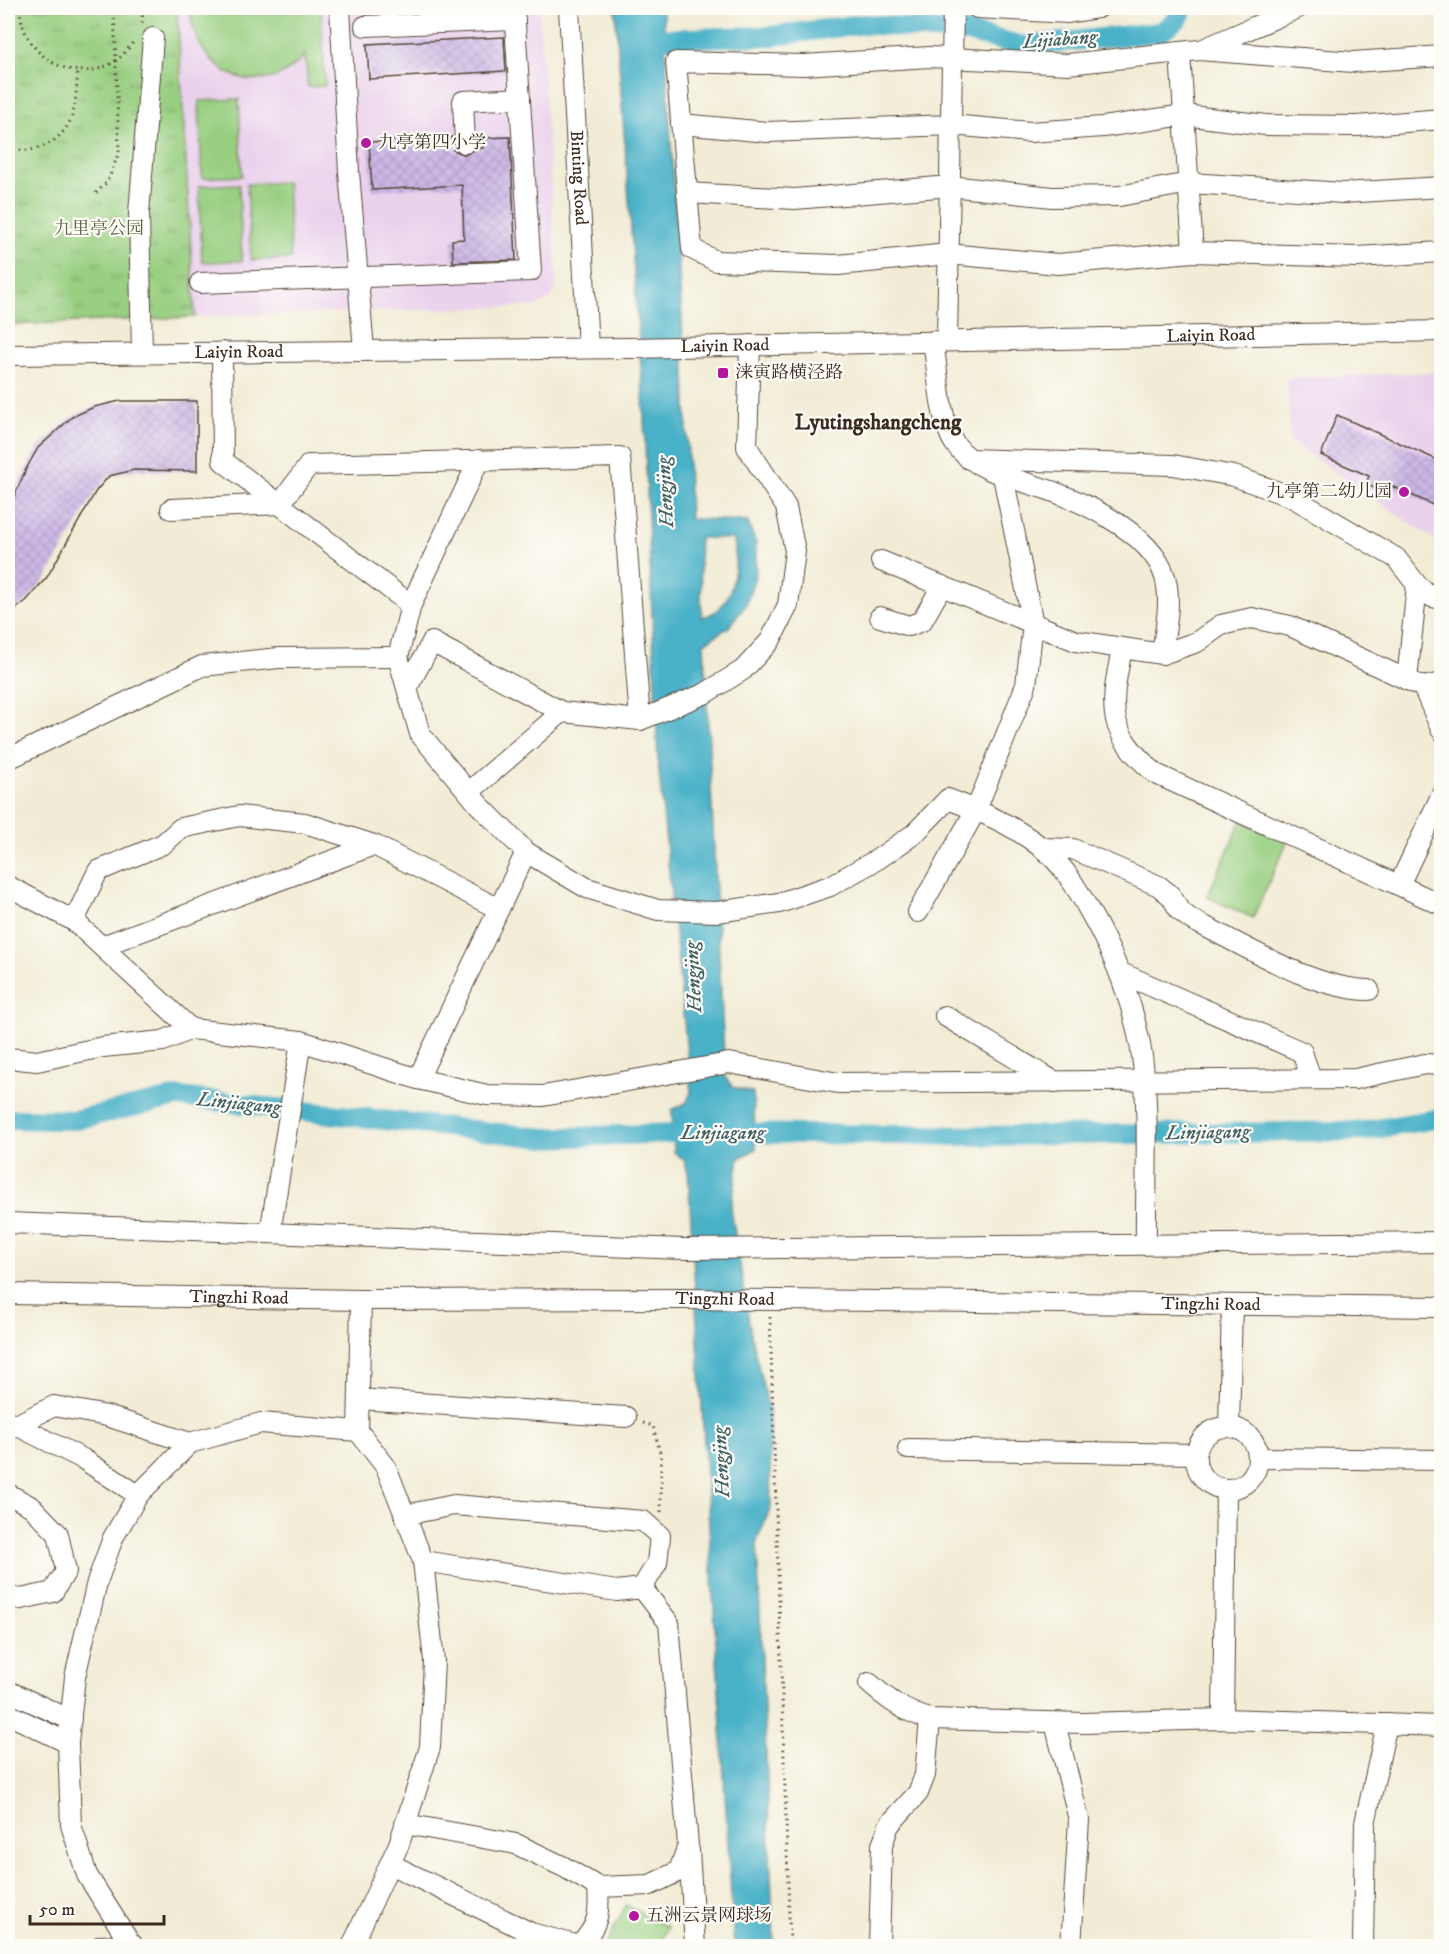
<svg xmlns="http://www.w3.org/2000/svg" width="1449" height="1954" font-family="'IM FELL DW Pica','Noto Serif SC',serif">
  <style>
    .built { fill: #ead1ec }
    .grass { fill: url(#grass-tufts); stroke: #6a7c50; stroke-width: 1.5 }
    .pitch { fill: #99cf81; stroke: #6a7c50; stroke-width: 1.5 }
    .water { fill: #49b1c8; stroke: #426e73; stroke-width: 1.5; fill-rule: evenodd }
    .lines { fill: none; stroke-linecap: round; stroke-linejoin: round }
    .canal { stroke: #49b1c8; stroke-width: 20 }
    .building { fill: url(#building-cross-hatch) }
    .minor-casing { stroke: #56473a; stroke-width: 22 }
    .path { stroke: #56473a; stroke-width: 3; stroke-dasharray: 1.5 4.5; stroke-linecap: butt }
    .minor { stroke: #fff; stroke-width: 20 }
    .poi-dot { fill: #b5179e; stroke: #fdfcf7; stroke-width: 2 }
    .labels { text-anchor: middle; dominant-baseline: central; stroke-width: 4.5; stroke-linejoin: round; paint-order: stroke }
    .poi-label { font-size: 18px; fill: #3b2a1e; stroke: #fdfcf7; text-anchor: start }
    .street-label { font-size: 18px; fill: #3b2a1e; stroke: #fdfcf7 }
    .park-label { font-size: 18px; fill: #575c3c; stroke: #fdfcf7 }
    .water-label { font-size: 20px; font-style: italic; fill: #416062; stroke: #fdfcf7 }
    .quarter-label { font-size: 21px; font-weight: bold; fill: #3b2a1e; stroke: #fdfcf7 }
  </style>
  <defs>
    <pattern id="grass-tufts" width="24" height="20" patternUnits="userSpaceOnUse" patternTransform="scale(1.5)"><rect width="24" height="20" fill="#99cf81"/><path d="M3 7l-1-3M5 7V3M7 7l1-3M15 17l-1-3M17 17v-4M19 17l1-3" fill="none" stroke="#7ea869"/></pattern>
    <pattern id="building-cross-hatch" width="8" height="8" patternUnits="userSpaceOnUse" patternTransform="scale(1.5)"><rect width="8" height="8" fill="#ccb8e6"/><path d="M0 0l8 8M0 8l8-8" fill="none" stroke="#b09ec5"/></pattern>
  </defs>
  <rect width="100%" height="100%" fill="#fdfcf7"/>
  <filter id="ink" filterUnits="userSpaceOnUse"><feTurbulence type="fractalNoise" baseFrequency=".0167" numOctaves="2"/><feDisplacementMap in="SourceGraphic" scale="12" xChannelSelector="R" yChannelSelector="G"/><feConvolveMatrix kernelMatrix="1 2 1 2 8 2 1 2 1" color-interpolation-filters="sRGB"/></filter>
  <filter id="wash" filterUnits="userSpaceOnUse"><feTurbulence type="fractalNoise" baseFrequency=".008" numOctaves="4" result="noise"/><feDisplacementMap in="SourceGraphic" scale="24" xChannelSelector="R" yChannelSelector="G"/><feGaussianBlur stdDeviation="1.35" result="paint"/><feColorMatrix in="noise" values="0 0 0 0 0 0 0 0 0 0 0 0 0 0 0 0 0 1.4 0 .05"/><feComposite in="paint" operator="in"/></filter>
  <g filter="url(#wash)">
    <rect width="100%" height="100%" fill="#f2ecd6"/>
    <g class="built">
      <path d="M177,8h362l18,270 -2,11 -6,11 -12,6 -342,11z"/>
      <path d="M1441,372v172l-151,-103 -3,-63z"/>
    </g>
    <path class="grass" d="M8,8h169l18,309 -187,8z"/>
    <g class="pitch">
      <path d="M190,8h131l4,78 -17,1 -3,-32c-9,9 -17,18 -30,22 -47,14 -83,-26 -85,-69z"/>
      <path d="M239,99l3,77 -40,2 -3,-77z"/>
      <path d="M287,182l4,77 -40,1 -4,-76z"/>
      <path d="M239,184l3,77 -40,1 -3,-76z"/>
      <path d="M1241,821l46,21 -34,76 -46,-21z"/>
      <path d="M626,1905l42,22 -9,19h-54z"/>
    </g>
    <path class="water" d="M615,8h48l22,363 5,148 57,2 9,22v31l-10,31 -17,22 -25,16 21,434 8,10 20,6 3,56 -17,9 -8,50 21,132 17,70 2,97 -14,34 17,405h-40l-46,-774 -4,-12 -10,-8 -2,-42 15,-8 4,-10 -33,-330 -15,-367zM699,538l35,1c3,21 2,53 -15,70 -4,4 -12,6 -17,9z"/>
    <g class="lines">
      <g class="canal">
        <path d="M640,39l132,-3 92,-12 107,9 52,13 137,-14 19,-14 4,-10"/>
        <path d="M8,1119l66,1 104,-23 367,41 154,-6"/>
        <path d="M728,1133l253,3 383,-5 78,-13"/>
      </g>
    </g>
    <g id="blocks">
      <g class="building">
        <path d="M504,37l2,34 -137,8 -2,-35z"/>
        <path d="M452,137l1,13 12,5 11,-6 7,-1 -1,-10 28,-1 6,123 -63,2 -1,-22 12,-1 -2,-54 -90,5 -3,-48z"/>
        <path d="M120,401h77v70l-63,-1 -25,6 -13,15 -49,86 -21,24 -18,14v-104l18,-42 12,-21 34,-31 22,-10z"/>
        <path d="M1337,415l105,47v47l-55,-25 -3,9 -18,-9 3,-8 -48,-21z"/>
      </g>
    </g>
  </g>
  <g filter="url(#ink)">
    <use href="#blocks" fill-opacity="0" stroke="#56473a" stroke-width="1.5"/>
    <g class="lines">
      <defs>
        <g id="minor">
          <path d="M340,8l9,164 15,178"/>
          <path id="s1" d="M569,8l19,339"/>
          <path d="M977,8l91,5 30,-5"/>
          <path d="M365,26l150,-6"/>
          <path d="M1201,50l97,-42"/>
          <path d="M1180,53l13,199"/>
          <path d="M1442,56l-89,6 -154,-12 -131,14 -139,-7 -125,8 -128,-3 16,187 24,12 122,4 110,-11 110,10 135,-12 164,5 85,-5"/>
          <path d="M681,124l86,8 184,-7 79,7 73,-5 81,-12 82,10 91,1 85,-7"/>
          <path d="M465,143l-2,-42 57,-3"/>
          <path d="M687,193l108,6 155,-13 102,11 67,-1 70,-13 154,10 99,-6"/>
          <path d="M200,283l331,-12 -17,-263"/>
          <path d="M933,341c5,29 6,79 22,103 17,23 49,32 75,40 44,13 121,46 135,93 7,24 0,53 -3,77"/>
          <path d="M947,341l6,-333"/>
          <path d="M222,352l1,109 188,144"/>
          <path d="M142,353l-3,-140 14,-175"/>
          <path id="s2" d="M8,355l622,-7 812,-17"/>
          <path d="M969,459l204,6 61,11 58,21 104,61 21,27 15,12 10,2"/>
          <path d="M479,460l-68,145 -13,52 22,77 59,71 47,47 61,36 71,22 59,2 62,-9 51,-17 48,-27 36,-25 34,-35c34,13 65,26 93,48 22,17 36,41 49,65 23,40 41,86 50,132 11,59 5,139 6,200"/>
          <path d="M171,509l109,-5 29,-39 311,-8 20,263"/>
          <path d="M881,561l195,80 86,13 35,-12 24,-17 31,-7 38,8 133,61 19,44"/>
          <path d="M880,617l29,9 13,-5 20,-35"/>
          <path d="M1122,650c-13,60 -15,82 34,124l286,131"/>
          <path d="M1407,680l10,-95"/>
          <path d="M1423,687l19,-4"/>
          <path d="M407,688l25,-46 130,70 78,8 64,-26 39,-24 27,-29 18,-36 7,-54 -9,-44 -39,-60 3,-102"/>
          <path d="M8,759l194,-93 77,-8 119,-1"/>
          <path d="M469,792l93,-80"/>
          <path d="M1043,848l30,1 86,37 12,10 9,15 12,9c52,25 120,69 177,70"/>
          <path d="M1399,885l43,-91"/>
          <path d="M8,886l66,35 117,108"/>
          <path d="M918,912l58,-102 50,-125 7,-61 -30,-148"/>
          <path d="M74,921l24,-50 65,-27 18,-16 58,-12 66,7 69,22 125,64"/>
          <path d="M102,946l272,-101"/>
          <path d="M1119,972l183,80 9,27"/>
          <path d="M945,1016l110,66"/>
          <path d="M8,1058l29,3 66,-14 60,-6 28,-12 110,12 117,38 69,16 56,1 186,-33 109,20 517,-4 70,-15 17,1"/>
          <path d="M418,1079l108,-227"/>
          <path d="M8,1223l675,26 759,-7"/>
          <path d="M270,1233l31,-192"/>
          <path id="s3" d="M8,1294l353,6 321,-1 760,8"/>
          <path d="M359,1399l267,18"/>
          <path d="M10,1422l73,37 55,36"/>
          <path d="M18,1424l36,-18 53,10 83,27"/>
          <path d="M1229,1427l3,-122"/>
          <circle cx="1227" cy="1458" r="31"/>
          <path d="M908,1449l288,5"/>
          <path d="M1258,1458l184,2"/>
          <path d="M8,1494l24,13 26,27 8,37 -13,21 -32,7 -13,-2"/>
          <path d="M405,1515l49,-10 189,16 17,15 -3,27 -15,25 -25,3 -194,-30"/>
          <path d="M869,1683c19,17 36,29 61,36l154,4 139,-4 219,7"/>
          <path d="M8,1691l63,29"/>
          <path d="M8,1714l60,29 7,-66 22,-95 16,-44 25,-43 52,-52 71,-20 97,8 3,-131"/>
          <path d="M1223,1719l3,-230"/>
          <path d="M1055,1723l24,97 -8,126"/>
          <path d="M68,1743l3,82 16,50 45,71"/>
          <path d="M689,1850l6,96"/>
          <path d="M390,1864l141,69 48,13c19,-20 21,-31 19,-59l-34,-20 -48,-23 -111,-20"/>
          <path d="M598,1887l52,-2 29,-14 9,-26 -19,-222 -27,-35"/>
          <path d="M101,1946l31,-2"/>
          <path d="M352,1946l47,-102 31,-97 4,-86 -11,-100 -37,-94 -28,-36"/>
          <path d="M879,1946l3,-101 7,-20 29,-32 7,-18 5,-56"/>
          <path d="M1363,1946l2,-123 22,-99"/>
        </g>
      </defs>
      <use href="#minor" class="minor-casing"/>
      <g class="path">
        <path d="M20,8c2,60 79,88 113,34"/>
        <path d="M142,23l1,-15"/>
        <path d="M8,147c23,9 49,-2 61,-24 8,-15 7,-36 9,-52"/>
        <path d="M96,193l12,-12 11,-29 -5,-144"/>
        <path d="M770,1317l20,629"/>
        <path d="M643,1423l10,3 8,30v57"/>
      </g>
      <use href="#minor" class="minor"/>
    </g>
  </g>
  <g class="poi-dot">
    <circle cx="366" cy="143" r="6"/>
    <rect x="717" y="367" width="12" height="12" rx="3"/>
    <circle cx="1404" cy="492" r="6"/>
    <circle cx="634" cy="1916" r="6"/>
  </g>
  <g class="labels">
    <g class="poi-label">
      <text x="378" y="143">九亭第四小学</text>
      <text x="735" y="373">涞寅路横泾路</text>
      <text x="1392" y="492" text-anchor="end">九亭第二幼儿园</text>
      <text x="646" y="1916">五洲云景网球场</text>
    </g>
    <g class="street-label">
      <text stroke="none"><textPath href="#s1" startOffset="170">Binting Road</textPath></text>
      <text stroke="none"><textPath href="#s2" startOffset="1203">Laiyin Road</textPath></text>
      <text stroke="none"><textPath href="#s2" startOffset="717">Laiyin Road</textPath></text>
      <text stroke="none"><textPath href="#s2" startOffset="231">Laiyin Road</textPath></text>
      <text stroke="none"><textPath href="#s3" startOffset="231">Tingzhi Road</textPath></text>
      <text stroke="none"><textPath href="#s3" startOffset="717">Tingzhi Road</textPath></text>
      <text stroke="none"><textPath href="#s3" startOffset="1203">Tingzhi Road</textPath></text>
    </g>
    <g class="park-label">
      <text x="99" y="229">九里亭公园</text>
    </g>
    <g class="water-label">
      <text transform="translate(1060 40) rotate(-4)">Lijiabang</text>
      <text transform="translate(666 492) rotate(-93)">Hengjing</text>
      <text transform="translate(694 977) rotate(-93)">Hengjing</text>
      <text transform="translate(239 1104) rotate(6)">Linjiagang</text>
      <text x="723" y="1133">Linjiagang</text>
      <text transform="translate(1208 1133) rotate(-1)">Linjiagang</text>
      <text transform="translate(722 1462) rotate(-93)">Hengjing</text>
    </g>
    <g class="quarter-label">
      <text x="878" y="423">Lyutingshangcheng</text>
    </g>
  </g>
  <rect width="1449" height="1954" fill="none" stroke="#fdfcf7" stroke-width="30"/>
  <path d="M30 1915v9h134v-9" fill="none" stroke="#3b2a1e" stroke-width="3"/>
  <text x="39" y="1915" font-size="18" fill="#3b2a1e" stroke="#fdfcf7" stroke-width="4.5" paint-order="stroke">50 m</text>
</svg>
